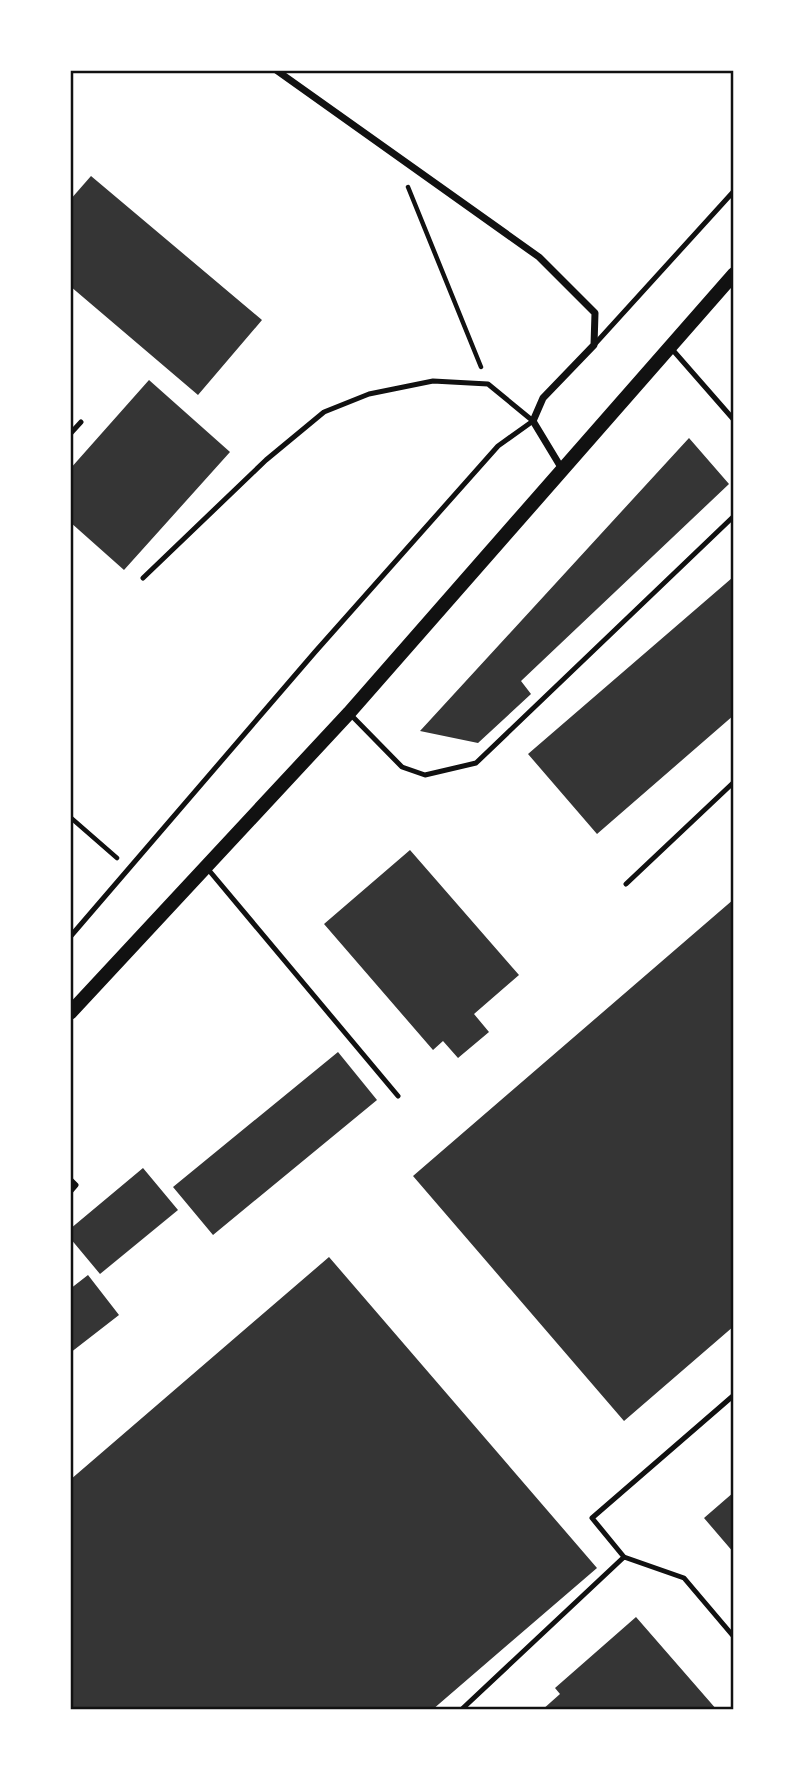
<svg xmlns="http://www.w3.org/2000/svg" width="804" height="1780" viewBox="0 0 804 1780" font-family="Lato,sans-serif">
  <rect width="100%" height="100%" fill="#fff"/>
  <path fill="#353535" d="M 91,176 L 262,320 L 198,395 L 70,286 L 70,200 Z
    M 149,380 L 230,452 L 124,570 L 70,522 L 70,469 Z
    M 689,438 L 729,484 L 521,681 L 531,694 L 478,743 L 420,731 Z
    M 732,578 L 734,715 L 597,834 L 528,754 Z
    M 410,850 L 519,975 L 474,1014 L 489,1032 L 458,1058 L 443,1041 L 433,1050 L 324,924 Z
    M 734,899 L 734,1326 L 624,1421 L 413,1176 Z
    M 338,1052 L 377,1100 L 213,1235 L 173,1187 Z
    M 143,1168 L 178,1210 L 100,1274 L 70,1238 L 70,1229 Z
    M 329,1257 L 597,1568 L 432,1710 L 70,1710 L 70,1480 Z
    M 88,1275 L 119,1315 L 70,1353 L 70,1289 Z
    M 734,1492 L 734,1553 L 704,1518 Z
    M 636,1617 L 717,1710 L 542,1710 L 560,1694 L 555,1688 Z"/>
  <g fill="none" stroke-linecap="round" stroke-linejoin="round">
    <path stroke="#111" stroke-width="4.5" d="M 408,187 L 481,367
      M 70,817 L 117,858"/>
    <path stroke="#111" stroke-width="5" d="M 594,345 L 734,191
      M 671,348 L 734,420
      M 70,434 L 81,422
      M 350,714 L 402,767 L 425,775 L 476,763 L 734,516
      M 207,868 L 398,1096
      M 626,884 L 734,782
      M 70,937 L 315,652 L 498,446 L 533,421 L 488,384 L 433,381 L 369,394 L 324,412 L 266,460 L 143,578
      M 70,1179 L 76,1185 L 70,1192
      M 734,1395 L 592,1518 L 624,1557 L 684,1578 L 734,1637
      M 461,1710 L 624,1557"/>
    <path stroke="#111" stroke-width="7" d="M 276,70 L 539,257 L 595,313 L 594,345 L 543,398 L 533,421 L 562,469"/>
    <path stroke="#111" stroke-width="14" d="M 70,1013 L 349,713 L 734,274"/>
  </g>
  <rect width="804" height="1780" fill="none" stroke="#ffffff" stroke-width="144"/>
  <rect x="72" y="72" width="660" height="1636" fill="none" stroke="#111" stroke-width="2.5"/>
</svg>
